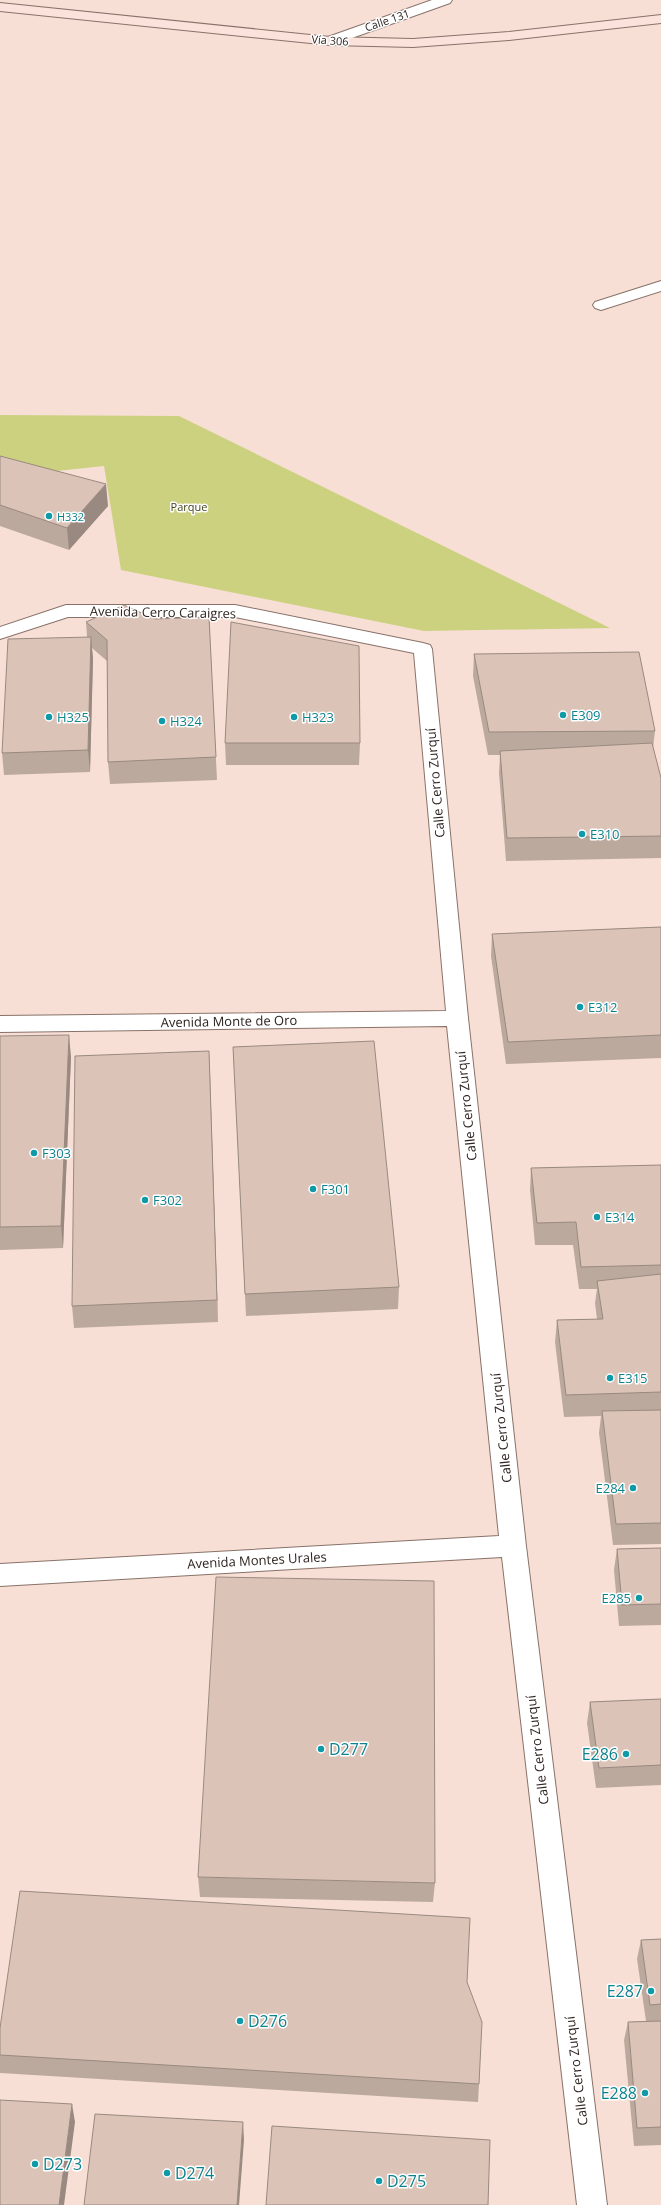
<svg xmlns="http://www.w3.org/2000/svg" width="661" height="2205" viewBox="0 0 661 2205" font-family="'Open Sans',sans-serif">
  <rect width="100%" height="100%" fill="#f8dfd5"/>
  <path fill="#ccd180" d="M 0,415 L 179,416 L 610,628 L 424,631 L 121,570 L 104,466 L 0,477 Z"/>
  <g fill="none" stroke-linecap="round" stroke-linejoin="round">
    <g stroke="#887269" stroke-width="2">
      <path id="street" d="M 432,0 L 452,0 L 450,3 L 335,44 L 330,45 L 323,41 L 325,38 Z
        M 661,281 L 661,291 L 601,310 L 595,308 L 593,305 L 595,302 Z
        M 66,605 L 235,605 L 423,643 L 430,645 L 432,649 L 468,1018 L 526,1546 L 607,2205 L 577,2205 L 502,1557 L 0,1586 L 0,1564 L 499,1536 L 447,1026 L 0,1032 L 0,1016 L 446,1011 L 414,653 L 235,617 L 68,617 L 0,639 L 0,627 Z"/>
    </g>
    <g stroke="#887269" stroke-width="2">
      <path id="secondary" d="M 0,3 L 330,37 L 413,39 L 509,32 L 661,15 L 661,23 L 509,40 L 413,47 L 330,45 L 0,11 Z"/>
    </g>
    <use href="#street" fill="#fff" fill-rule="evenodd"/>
    <use href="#secondary" fill="#fbe2db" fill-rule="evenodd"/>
  </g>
  <path fill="#bca99d" d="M 0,456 L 108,506 L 69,550 L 0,526 Z
    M 209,617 L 217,780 L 110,784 L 108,762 L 107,661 L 92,648 L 93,659 L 90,772 L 4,775 L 2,753 L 87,637 L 86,622 L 155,619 Z
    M 474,654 L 655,731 L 653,748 L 661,778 L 661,858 L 506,861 L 499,773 L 500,755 L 488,755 L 473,676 Z
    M 225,743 L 360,743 L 359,765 L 226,765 Z
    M 661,927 L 661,1058 L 506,1064 L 491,956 L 492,934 Z
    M 0,1036 L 71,1057 L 63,1248 L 0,1250 Z
    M 233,1047 L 399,1287 L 398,1309 L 246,1316 Z
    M 209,1051 L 218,1322 L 74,1328 L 72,1306 Z
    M 661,1165 L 661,1544 L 613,1545 L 599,1433 L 601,1416 L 564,1417 L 555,1342 L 557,1320 L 597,1319 L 595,1303 L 597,1289 L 579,1289 L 573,1245 L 535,1245 L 530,1190 L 531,1168 Z
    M 661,1548 L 661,1625 L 619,1626 L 614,1570 L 617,1549 Z
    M 661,1699 L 661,1785 L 596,1788 L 587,1723 L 590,1702 Z
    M 198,1877 L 435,1883 L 433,1902 L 200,1897 Z
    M 661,1939 L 661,2145 L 634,2146 L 624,2040 L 628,2022 L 646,2021 L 637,1959 L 641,1940 Z
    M 467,1982 L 479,2084 L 478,2102 L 0,2073 L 0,2028 Z"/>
  <path fill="#998980" d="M 106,484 L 108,506 L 69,550 L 67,528 Z
    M 91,637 L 93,659 L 90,772 L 88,750 Z
    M 69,1035 L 71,1057 L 63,1248 L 61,1226 Z
    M 209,1051 L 210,1073 L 218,1322 L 217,1300 Z
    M 72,2104 L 75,2122 L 64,2205 L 59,2205 Z
    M 243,2122 L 244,2140 L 239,2205 L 237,2205 Z"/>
  <path fill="#dbc4b7" stroke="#998980" d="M 0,456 L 106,484 L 67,528 L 0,505 Z
    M 124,605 L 155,619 L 209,617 L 216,757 L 108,762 L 107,640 L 86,622 Z
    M 231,622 L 359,646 L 360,743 L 225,743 Z
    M 91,637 L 88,750 L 2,753 L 8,639 Z
    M 639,652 L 655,731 L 489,732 L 474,654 Z
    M 652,743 L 661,778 L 661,836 L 507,838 L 500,751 Z
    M 661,927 L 661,1035 L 508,1042 L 492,934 Z
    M 69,1035 L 61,1226 L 0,1227 L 0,1036 Z
    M 374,1041 L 399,1287 L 245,1294 L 233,1047 Z
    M 209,1051 L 217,1300 L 72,1306 L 75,1056 Z
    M 661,1165 L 661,1265 L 581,1267 L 576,1222 L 537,1223 L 531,1168 Z
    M 661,1274 L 661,1392 L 566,1395 L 557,1320 L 603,1319 L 597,1281 Z
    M 661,1410 L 661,1523 L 616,1524 L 602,1411 Z
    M 661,1548 L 661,1604 L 622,1605 L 617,1549 Z
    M 216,1577 L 434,1581 L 435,1883 L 198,1877 Z
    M 661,1699 L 661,1765 L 599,1768 L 590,1702 Z
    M 20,1891 L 470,1918 L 467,1982 L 482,2022 L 479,2084 L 0,2055 L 0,2028 Z
    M 661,1939 L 661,2004 L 650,2005 L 641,1940 Z
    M 661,2021 L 661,2127 L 637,2128 L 628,2022 Z
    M 0,2100 L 72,2104 L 59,2205 L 0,2205 Z
    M 95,2114 L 243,2122 L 237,2205 L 84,2205 Z
    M 272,2126 L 490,2140 L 488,2205 L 266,2205 Z"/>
  <g fill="#0f9aa8" stroke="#fff" stroke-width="1.5">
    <circle cx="49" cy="516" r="4"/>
    <circle cx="563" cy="715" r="4"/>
    <circle cx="49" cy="717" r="4"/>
    <circle cx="294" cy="717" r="4"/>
    <circle cx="162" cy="721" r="4"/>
    <circle cx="582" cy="834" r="4"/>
    <circle cx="580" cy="1007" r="4"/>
    <circle cx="34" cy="1153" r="4"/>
    <circle cx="313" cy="1189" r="4"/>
    <circle cx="145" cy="1200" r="4"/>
    <circle cx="597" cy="1217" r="4"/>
    <circle cx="610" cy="1378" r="4"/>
    <circle cx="633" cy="1488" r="4"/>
    <circle cx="639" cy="1598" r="4"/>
    <circle cx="321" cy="1749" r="4"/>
    <circle cx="626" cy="1754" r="4"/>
    <circle cx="651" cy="1991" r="4"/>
    <circle cx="240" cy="2021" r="4"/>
    <circle cx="645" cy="2093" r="4"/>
    <circle cx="35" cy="2164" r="4"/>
    <circle cx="167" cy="2173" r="4"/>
    <circle cx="379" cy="2181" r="4"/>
  </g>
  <g text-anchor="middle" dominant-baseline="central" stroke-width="3" stroke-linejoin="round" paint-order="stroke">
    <g font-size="11" fill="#2e2421" stroke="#fff">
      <text transform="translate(387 20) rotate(-19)">Calle 131</text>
      <text transform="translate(330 40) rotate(4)">Vía 306</text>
    </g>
    <g font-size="11" fill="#42441b" stroke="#fff">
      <text x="189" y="506">Parque</text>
    </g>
    <g font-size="11" fill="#0d838f" stroke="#fff" text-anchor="start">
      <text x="57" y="516">H332</text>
    </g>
    <g font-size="13" fill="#2e2421" stroke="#fff">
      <text transform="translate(163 612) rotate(1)">Avenida Cerro Caraigres</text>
      <text transform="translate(435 783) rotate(-95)">Calle Cerro Zurquí</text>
      <text transform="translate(229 1021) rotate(-1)">Avenida Monte de Oro</text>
      <text transform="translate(466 1106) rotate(-96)">Calle Cerro Zurquí</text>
      <text transform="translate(501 1428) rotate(-96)">Calle Cerro Zurquí</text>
      <text transform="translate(257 1560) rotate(-3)">Avenida Montes Urales</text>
      <text transform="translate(537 1750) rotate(-97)">Calle Cerro Zurquí</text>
      <text transform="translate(576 2071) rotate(-97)">Calle Cerro Zurquí</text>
    </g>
    <g font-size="13" fill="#0d838f" stroke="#fff" text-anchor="start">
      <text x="571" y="715">E309</text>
      <text x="57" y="717">H325</text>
      <text x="302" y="717">H323</text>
      <text x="170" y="721">H324</text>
      <text x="590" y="834">E310</text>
      <text x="588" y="1007">E312</text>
      <text x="42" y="1153">F303</text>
      <text x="321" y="1189">F301</text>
      <text x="153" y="1200">F302</text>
      <text x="605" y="1217">E314</text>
      <text x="618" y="1378">E315</text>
      <text x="625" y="1488" text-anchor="end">E284</text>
      <text x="631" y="1598" text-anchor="end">E285</text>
    </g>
    <g font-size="16" fill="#0d838f" stroke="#fff" text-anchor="start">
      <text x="329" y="1749">D277</text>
      <text x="618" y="1754" text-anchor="end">E286</text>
      <text x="643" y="1991" text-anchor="end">E287</text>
      <text x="248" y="2021">D276</text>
      <text x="637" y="2093" text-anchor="end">E288</text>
      <text x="43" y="2164">D273</text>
      <text x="175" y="2173">D274</text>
      <text x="387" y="2181">D275</text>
    </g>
  </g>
</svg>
